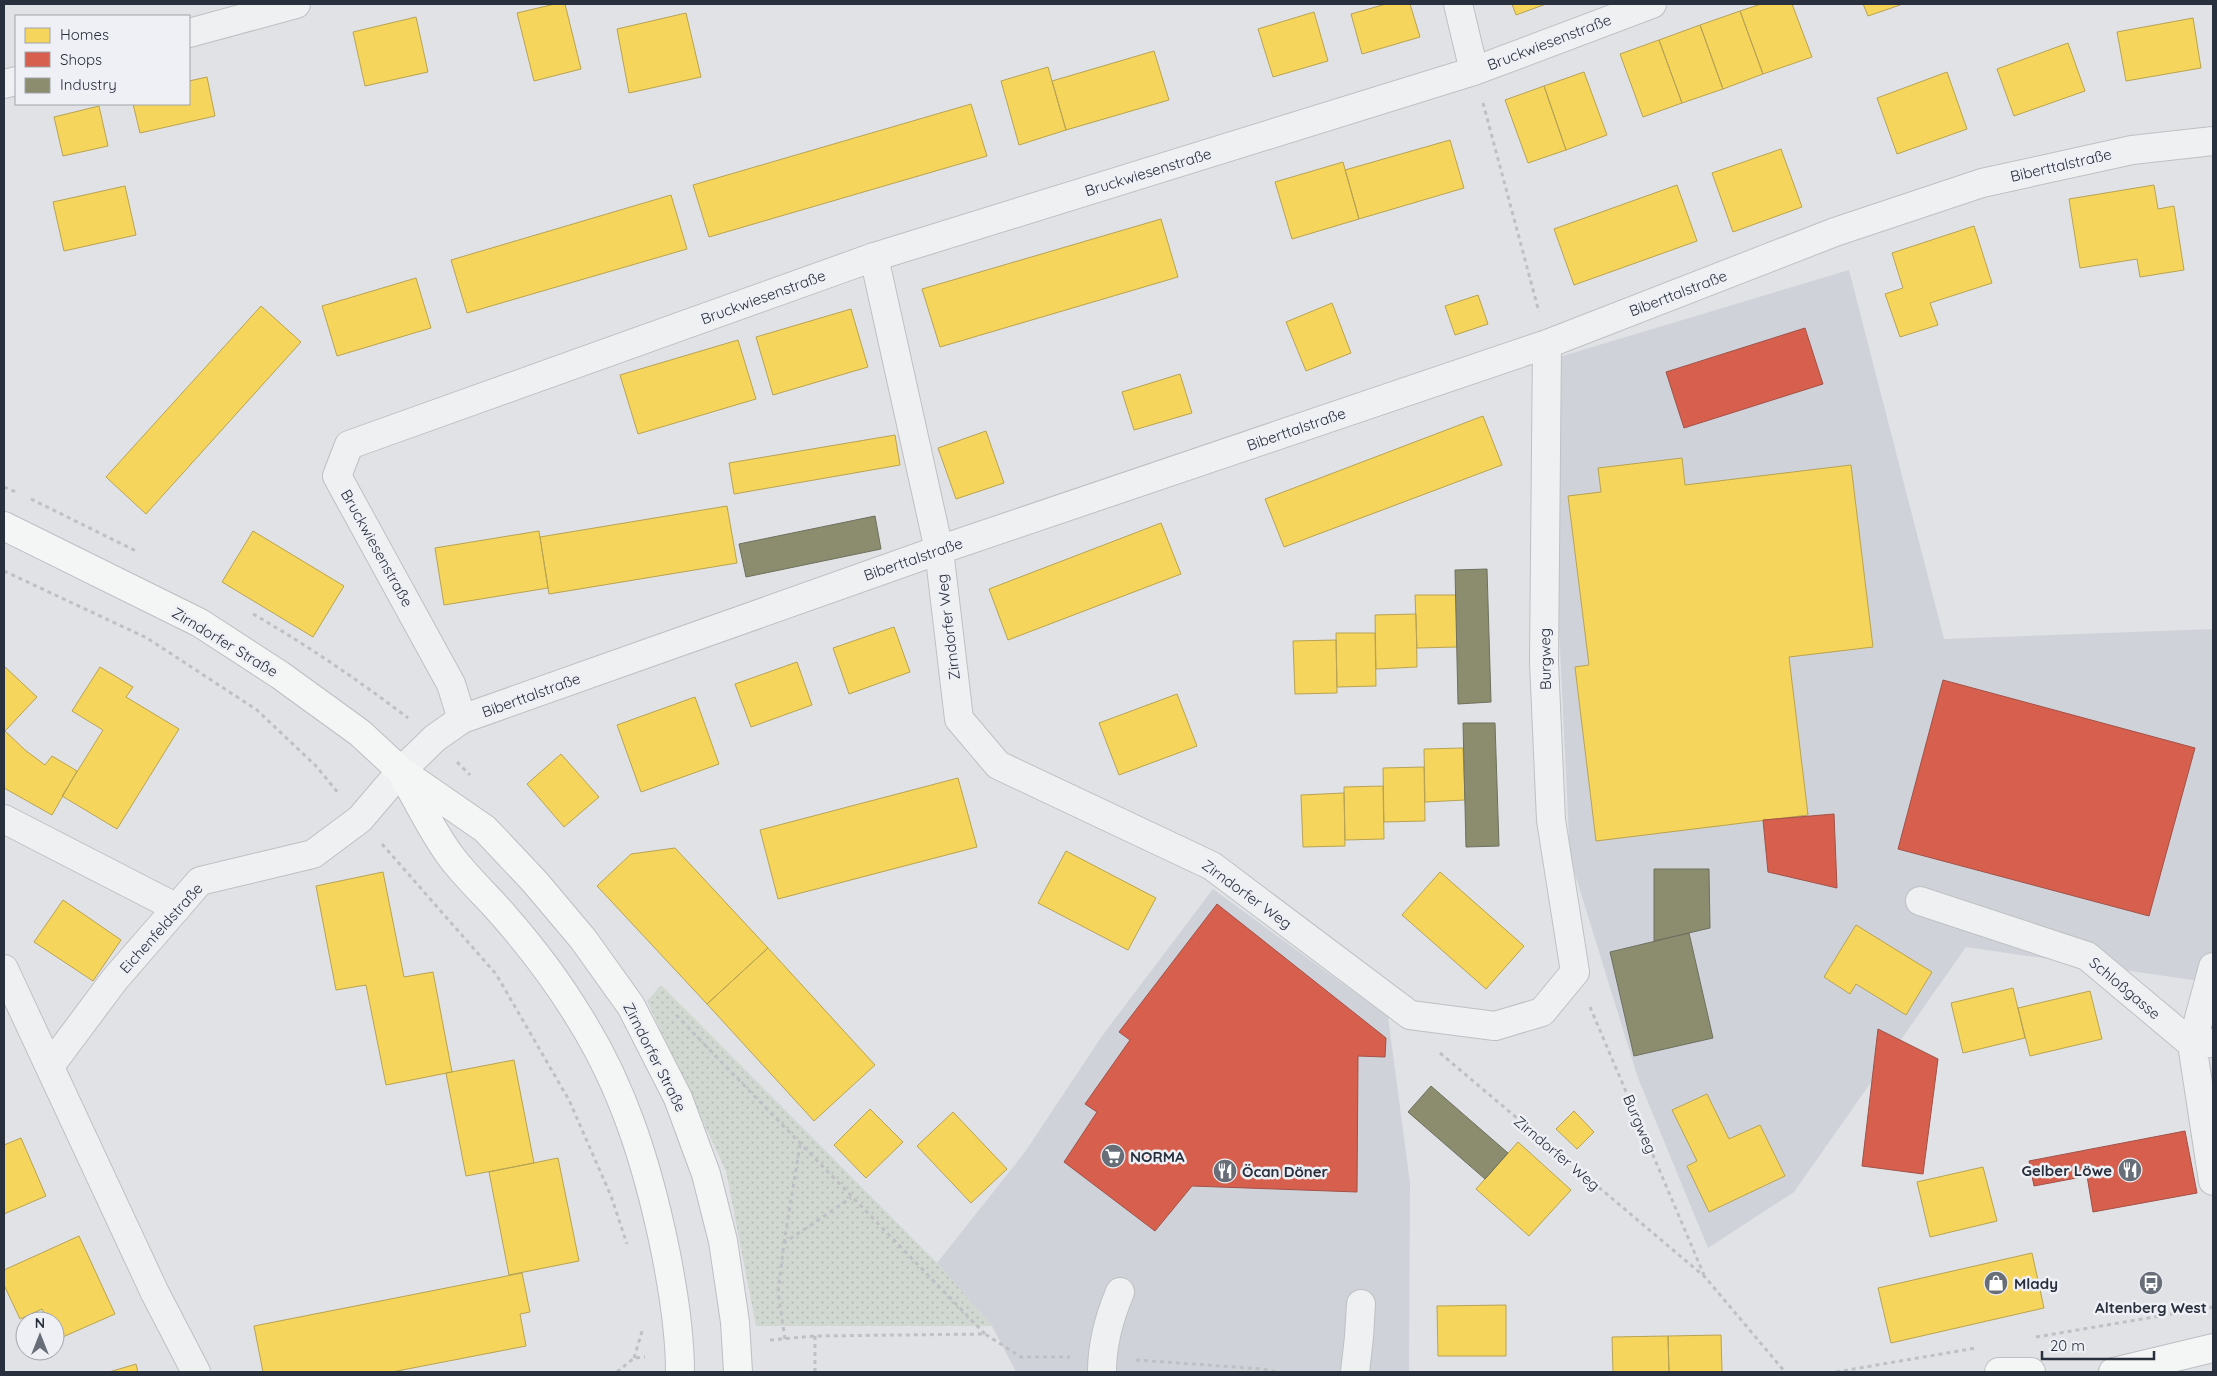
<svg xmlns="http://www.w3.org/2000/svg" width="2217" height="1376" viewBox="0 0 2217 1376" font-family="Quicksand,sans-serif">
  <defs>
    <pattern id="grass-dots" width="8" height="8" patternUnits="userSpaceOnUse" patternTransform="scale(1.25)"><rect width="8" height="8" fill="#d1d8d1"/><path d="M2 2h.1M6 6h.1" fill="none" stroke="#b3bab4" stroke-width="1.8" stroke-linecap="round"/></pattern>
  </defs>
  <rect width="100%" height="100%" fill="#e0e2e5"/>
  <path fill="#cfd2d8" d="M 1849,270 L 1944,639 L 2213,629 L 2213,983 L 1966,947 L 1794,1192 L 1708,1248 L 1638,1078 L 1570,858 L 1554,524 L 1559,357 Z
    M 1213,889 L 1388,1017 L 1410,1183 L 1409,1372 L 1016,1372 L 992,1326 L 937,1263 L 1025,1152 L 1102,1036 Z"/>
  <path fill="url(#grass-dots)" d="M 661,985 L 937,1263 L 992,1326 L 756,1326 L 726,1171 L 647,1001 Z"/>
  <path fill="#f6d55c" stroke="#b8a353" d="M 555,4 L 565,4 L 581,69 L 534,81 L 517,13 Z
    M 1386,4 L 1410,4 L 1420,37 L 1362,54 L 1351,14 Z
    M 1512,4 L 1546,4 L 1516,15 Z
    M 1761,4 L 1792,4 L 1812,57 L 1763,74 L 1740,11 Z
    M 1863,4 L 1903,4 L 1868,16 Z
    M 1740,11 L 1763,74 L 1723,89 L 1700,25 Z
    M 1314,12 L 1328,61 L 1273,77 L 1258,29 Z
    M 686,13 L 701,77 L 629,93 L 617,29 Z
    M 416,17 L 428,72 L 365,86 L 353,32 Z
    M 2193,18 L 2201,68 L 2126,81 L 2117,32 Z
    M 1700,25 L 1723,89 L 1682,103 L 1659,40 Z
    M 1659,40 L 1682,103 L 1643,117 L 1620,54 Z
    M 2068,43 L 2085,91 L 2014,116 L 1997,69 Z
    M 1154,51 L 1169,100 L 1066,130 L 1052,81 Z
    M 1048,67 L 1066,130 L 1019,145 L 1001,81 Z
    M 1584,72 L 1607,135 L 1566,150 L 1544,86 Z
    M 1947,72 L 1967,129 L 1897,154 L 1877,98 Z
    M 207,77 L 215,116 L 140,133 L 133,104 L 189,104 L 189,81 Z
    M 1544,86 L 1566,150 L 1528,163 L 1505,100 Z
    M 971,104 L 987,156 L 709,237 L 693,185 Z
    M 99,106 L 108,146 L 63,156 L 54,117 Z
    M 1450,140 L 1464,188 L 1359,219 L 1345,170 Z
    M 1781,149 L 1802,207 L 1733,232 L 1712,173 Z
    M 1343,162 L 1359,219 L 1292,239 L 1275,182 Z
    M 1677,185 L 1697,241 L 1574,285 L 1554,229 Z
    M 2154,185 L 2158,209 L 2174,206 L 2184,270 L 2140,277 L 2137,259 L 2080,268 L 2069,199 Z
    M 125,186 L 136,235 L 64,251 L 53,202 Z
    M 671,195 L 687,249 L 467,313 L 451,260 Z
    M 1161,219 L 1178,277 L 940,347 L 922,289 Z
    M 1974,226 L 1992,283 L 1930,303 L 1938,325 L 1900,337 L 1885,294 L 1903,288 L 1892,253 Z
    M 416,278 L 431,328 L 337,356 L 322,306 Z
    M 1478,295 L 1488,324 L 1455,335 L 1445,306 Z
    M 1332,303 L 1351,353 L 1306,371 L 1286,322 Z
    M 261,306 L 301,342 L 146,514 L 106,477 Z
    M 851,309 L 868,367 L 773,395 L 756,337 Z
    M 738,340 L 756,399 L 638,434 L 620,375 Z
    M 1180,374 L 1192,413 L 1134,430 L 1122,392 Z
    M 1483,416 L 1502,465 L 1284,547 L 1265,499 Z
    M 986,431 L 1004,483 L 956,499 L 938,448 Z
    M 895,435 L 900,465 L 734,494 L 729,463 Z
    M 1682,458 L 1685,485 L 1851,465 L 1873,647 L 1789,657 L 1808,815 L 1596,841 L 1575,667 L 1589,665 L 1568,496 L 1601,492 L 1598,468 Z
    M 727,506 L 737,563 L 549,594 L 540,537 Z
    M 1161,523 L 1181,574 L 1008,640 L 989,589 Z
    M 253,531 L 344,586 L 313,637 L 222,582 Z
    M 539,531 L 548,588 L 444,605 L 435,548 Z
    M 1415,595 L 1456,595 L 1457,647 L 1417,648 Z
    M 1416,614 L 1417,667 L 1376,669 L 1375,615 Z
    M 894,627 L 910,672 L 849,694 L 833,648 Z
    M 1336,633 L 1375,633 L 1376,686 L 1337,687 Z
    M 1336,640 L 1337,693 L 1295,694 L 1293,641 Z
    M 797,662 L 812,705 L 751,727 L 735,684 Z
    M 4,666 L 37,697 L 5,731 L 25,750 L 45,765 L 52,756 L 77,771 L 52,815 L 4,788 Z
    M 100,667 L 133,687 L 126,697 L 179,729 L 117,829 L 62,796 L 103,730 L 72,711 Z
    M 1177,694 L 1197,746 L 1119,775 L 1099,723 Z
    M 695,697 L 719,764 L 641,792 L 617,725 Z
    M 1463,748 L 1465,800 L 1425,802 L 1424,749 Z
    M 561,754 L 599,797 L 564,827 L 527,784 Z
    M 1424,767 L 1425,821 L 1384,822 L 1383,768 Z
    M 958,778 L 977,847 L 778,899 L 760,830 Z
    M 1383,786 L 1384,839 L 1345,840 L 1344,787 Z
    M 1344,793 L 1345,846 L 1303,847 L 1301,795 Z
    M 675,848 L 768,948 L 707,1004 L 597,886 L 631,854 Z
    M 1066,851 L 1156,898 L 1128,950 L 1038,903 Z
    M 383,872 L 404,977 L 433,972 L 452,1072 L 386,1085 L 366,985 L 336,990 L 316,886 Z
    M 1440,872 L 1524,946 L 1486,989 L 1402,915 Z
    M 63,900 L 121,940 L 93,981 L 34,942 Z
    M 1856,925 L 1932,972 L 1906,1015 L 1856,984 L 1850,994 L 1824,977 Z
    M 768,948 L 875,1065 L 814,1121 L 707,1004 Z
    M 2013,988 L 2025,1038 L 1963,1053 L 1951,1003 Z
    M 2090,991 L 2102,1039 L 2030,1056 L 2018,1008 Z
    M 514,1060 L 534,1163 L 466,1176 L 446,1073 Z
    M 1707,1094 L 1729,1139 L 1760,1125 L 1785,1176 L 1709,1212 L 1687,1166 L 1697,1161 L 1672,1110 Z
    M 870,1109 L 903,1142 L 866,1178 L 834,1145 Z
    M 1574,1111 L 1594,1132 L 1577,1149 L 1556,1129 Z
    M 953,1112 L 1007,1169 L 971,1203 L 917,1146 Z
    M 21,1138 L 46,1196 L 4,1214 L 4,1145 Z
    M 1518,1142 L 1571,1190 L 1529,1236 L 1476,1189 Z
    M 558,1158 L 579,1261 L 509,1275 L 489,1172 Z
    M 1983,1167 L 1997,1221 L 1930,1237 L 1917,1182 Z
    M 79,1236 L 115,1314 L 56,1340 L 55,1321 L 48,1321 L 42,1309 L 20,1319 L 4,1285 L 4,1270 Z
    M 2032,1253 L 2044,1308 L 1891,1343 L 1878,1288 Z
    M 522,1273 L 530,1312 L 520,1314 L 526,1346 L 392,1372 L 263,1372 L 254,1326 Z
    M 1506,1305 L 1506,1356 L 1438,1356 L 1437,1306 Z
    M 1721,1335 L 1722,1372 L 1669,1372 L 1668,1336 Z
    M 1668,1336 L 1669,1372 L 1613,1372 L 1612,1337 Z
    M 136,1364 L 138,1372 L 109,1372 Z"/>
  <path fill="#d6604d" stroke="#a25148" d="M 1805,328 L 1823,384 L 1684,428 L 1666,372 Z
    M 1943,680 L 2195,748 L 2149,916 L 1898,849 Z
    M 1834,814 L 1837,888 L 1768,872 L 1763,820 Z
    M 1217,904 L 1386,1038 L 1385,1057 L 1358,1056 L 1357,1192 L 1192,1186 L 1155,1231 L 1064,1162 L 1097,1112 L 1085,1104 L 1130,1040 L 1119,1032 Z
    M 1878,1029 L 1938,1059 L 1923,1174 L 1862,1166 Z
    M 2185,1131 L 2197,1193 L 2093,1212 L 2087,1176 L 2034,1186 L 2029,1161 Z"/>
  <path fill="#8c8c6e" stroke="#6e705f" d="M 875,516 L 881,549 L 746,577 L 739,544 Z
    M 1487,569 L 1491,702 L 1458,704 L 1455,570 Z
    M 1463,723 L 1495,723 L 1499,846 L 1466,847 Z
    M 1654,869 L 1709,869 L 1710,928 L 1654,941 Z
    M 1689,933 L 1713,1038 L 1634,1056 L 1610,952 Z
    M 1431,1086 L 1508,1153 L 1485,1179 L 1408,1112 Z"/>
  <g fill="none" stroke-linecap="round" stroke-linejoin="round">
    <g stroke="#bec0c3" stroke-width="30">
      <path id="minor" d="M 1458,4 L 1474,71
        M 189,33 L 296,4
        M 4,84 L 16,81
        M 874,257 L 939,550 L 959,719 L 998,765 L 1212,866 L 1410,1015 L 1495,1026 L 1542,1012 L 1575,972 L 1551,820 L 1544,662 L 1547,344
        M 462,719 L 451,684 L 337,476 L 349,445 L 874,257 L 1474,71 L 1652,4
        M 4,819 L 177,908
        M 1920,901 L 2087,956 L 2192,1044 L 2213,1181
        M 2213,967 L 2192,1044 L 2213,1043
        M 4,969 L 155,1293 L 196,1372
        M 50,1066 L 115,979 L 200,881 L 313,854 L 360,819 L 401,771 L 435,738 L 462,719 L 939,550 L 1547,344 L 1835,232 L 1982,183 L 2132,150 L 2213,141
        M 1102,1372 C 1102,1343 1109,1318 1120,1292
        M 1355,1372 L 1359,1337 L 1361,1304"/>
    </g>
    <g stroke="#bcbfc3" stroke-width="30">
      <path id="major" d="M 4,526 L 200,623 L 280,675 L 360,733 L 401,771 L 485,829 L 535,882 L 583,939 L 631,1006 L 678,1098 L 706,1174 L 723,1241 L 735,1322 L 738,1372
        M 404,777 C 419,803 434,835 452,858 C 468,879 488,897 505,917 C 532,948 558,982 579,1017 C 624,1088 648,1167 665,1249 C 673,1289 680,1331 680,1372
        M 1999,1372 L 2031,1372
        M 2113,1372 L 2213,1348"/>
    </g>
    <path stroke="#bfc0c5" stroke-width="3" stroke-dasharray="4 4" stroke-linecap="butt" d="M 1483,103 L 1539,312
      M 4,487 L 16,492
      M 31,499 L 138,552
      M 4,571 L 147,638 L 257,710 L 316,766 L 339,794
      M 253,614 C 307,645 358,680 408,718
      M 457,762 L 470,775
      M 382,844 L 496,974 L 569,1100 L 611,1196 L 627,1244
      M 1590,1007 L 1704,1275
      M 676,1015 L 985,1334
      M 1440,1053 L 1705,1277 L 1785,1372
      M 784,1243 L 800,1145
      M 815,1336 L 815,1372
      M 2036,1337 L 2213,1307
      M 785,1339 L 778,1292 L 784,1243 L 851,1198
      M 770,1340 L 815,1336 L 985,1334 L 1021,1357 L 1070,1357
      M 634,1358 L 643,1328
      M 1136,1360 L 1263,1369 L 1277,1372
      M 617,1372 L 634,1358 L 645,1357
      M 1836,1372 L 1976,1348"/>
    <use href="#minor" stroke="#eff0f2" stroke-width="28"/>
    <use href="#major" stroke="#f4f5f5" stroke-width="28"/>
  </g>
  <defs>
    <g id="supermarket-disc" transform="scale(1.25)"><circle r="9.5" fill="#686e78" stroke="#eef0f5"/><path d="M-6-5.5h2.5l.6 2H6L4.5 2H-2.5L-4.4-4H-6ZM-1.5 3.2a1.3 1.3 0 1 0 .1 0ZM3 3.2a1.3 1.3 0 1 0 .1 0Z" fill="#fff"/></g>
    <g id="restaurant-disc" transform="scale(1.25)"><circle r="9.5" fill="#686e78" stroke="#eef0f5"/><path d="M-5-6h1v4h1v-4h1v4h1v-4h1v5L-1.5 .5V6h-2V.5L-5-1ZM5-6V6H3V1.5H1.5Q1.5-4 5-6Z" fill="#fff"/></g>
    <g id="shop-disc" transform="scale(1.25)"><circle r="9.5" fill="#686e78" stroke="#eef0f5"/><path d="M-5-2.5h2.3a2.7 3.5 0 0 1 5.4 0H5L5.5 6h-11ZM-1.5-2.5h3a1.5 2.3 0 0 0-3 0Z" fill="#fff"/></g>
    <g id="bus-disc" transform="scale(1.25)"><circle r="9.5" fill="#686e78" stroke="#eef0f5"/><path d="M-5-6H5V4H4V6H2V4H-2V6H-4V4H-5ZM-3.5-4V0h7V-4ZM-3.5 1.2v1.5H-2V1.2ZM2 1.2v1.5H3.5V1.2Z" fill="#fff"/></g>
  </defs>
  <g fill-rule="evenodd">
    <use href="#supermarket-disc" x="1113" y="1156"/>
    <use href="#restaurant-disc" x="2130" y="1170"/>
    <use href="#restaurant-disc" x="1225" y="1171"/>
    <use href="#shop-disc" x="1996" y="1283"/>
    <use href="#bus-disc" x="2151" y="1283"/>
  </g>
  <g text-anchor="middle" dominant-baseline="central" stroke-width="5" stroke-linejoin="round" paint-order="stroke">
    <g font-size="15" fill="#282f3d" stroke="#eef0f5">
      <text transform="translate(1549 42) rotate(-21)">Bruckwiesenstraße</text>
      <text transform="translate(2061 165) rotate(-13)">Biberttalstraße</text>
      <text transform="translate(1148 172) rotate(-17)">Bruckwiesenstraße</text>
      <text transform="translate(1678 293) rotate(-21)">Biberttalstraße</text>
      <text transform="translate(763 297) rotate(-20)">Bruckwiesenstraße</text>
      <text transform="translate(1296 429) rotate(-19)">Biberttalstraße</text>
      <text transform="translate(377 548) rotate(61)">Bruckwiesenstraße</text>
      <text transform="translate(913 559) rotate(-19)">Biberttalstraße</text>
      <text transform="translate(948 627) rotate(-97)">Zirndorfer Weg</text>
      <text transform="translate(225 642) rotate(31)">Zirndorfer Straße</text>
      <text transform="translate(1545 659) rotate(-91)">Burgweg</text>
      <text transform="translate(531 695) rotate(-20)">Biberttalstraße</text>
      <text transform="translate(1247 894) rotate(36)">Zirndorfer Weg</text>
      <text transform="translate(161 928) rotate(-48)">Eichenfeldstraße</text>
      <text transform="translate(2125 988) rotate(40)">Schloßgasse</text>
      <text transform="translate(655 1057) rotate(63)">Zirndorfer Straße</text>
      <text transform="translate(1640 1124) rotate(67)">Burgweg</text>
      <text transform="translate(1557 1153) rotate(40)">Zirndorfer Weg</text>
    </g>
    <g font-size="15" font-weight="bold" fill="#282f3d" stroke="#eef0f5" text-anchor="start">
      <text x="1130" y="1156">NORMA</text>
      <text x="2112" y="1170" text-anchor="end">Gelber Löwe</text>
      <text x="1242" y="1171">Öcan Döner</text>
      <text x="2014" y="1283">Mlady</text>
      <text x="2151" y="1307" text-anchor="middle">Altenberg West</text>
    </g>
  </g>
  <rect width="2217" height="1376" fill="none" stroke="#282f3d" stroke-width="10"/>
  <rect x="15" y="15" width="175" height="90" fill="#eef0f5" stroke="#9fa3ab"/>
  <rect x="25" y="28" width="25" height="15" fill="#f6d55c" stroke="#9fa3ab"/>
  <text x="60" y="40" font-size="15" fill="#282f3d">Homes</text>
  <rect x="25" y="52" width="25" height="15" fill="#d6604d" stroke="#9fa3ab"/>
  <text x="60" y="65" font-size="15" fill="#282f3d">Shops</text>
  <rect x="25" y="78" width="25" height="15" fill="#8c8c6e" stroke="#9fa3ab"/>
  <text x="60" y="90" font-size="15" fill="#282f3d">Industry</text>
  <g transform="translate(40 1336)"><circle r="24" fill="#eef0f5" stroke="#9fa3ab"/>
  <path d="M0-4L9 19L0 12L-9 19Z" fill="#686e78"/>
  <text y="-8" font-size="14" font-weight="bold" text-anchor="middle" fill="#282f3d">N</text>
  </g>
  <path d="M2042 1351v8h112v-8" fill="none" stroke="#282f3d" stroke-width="2.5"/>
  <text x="2050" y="1351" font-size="15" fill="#282f3d" stroke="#eef0f5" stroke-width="4" paint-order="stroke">20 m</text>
</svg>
